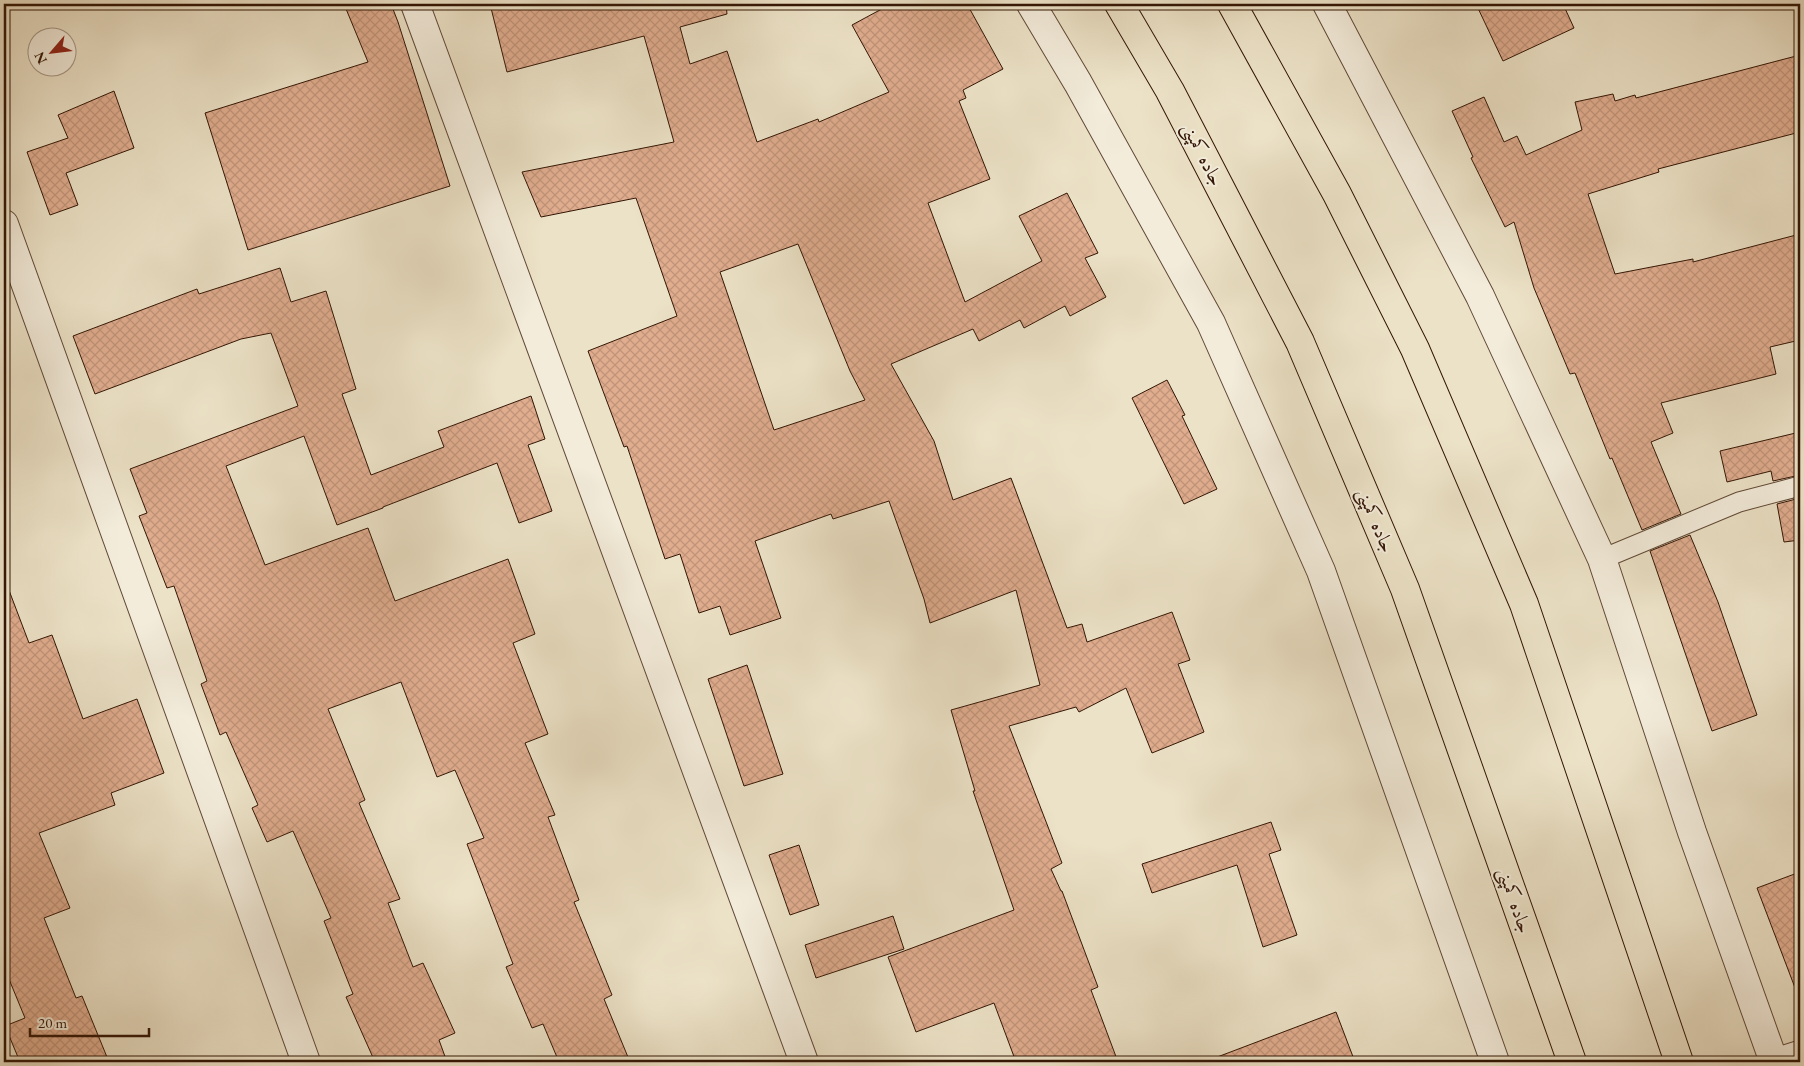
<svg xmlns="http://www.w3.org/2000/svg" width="1804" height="1066" viewBox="0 0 1804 1066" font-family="'EB Garamond',Amiri,serif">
  <defs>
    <pattern id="building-cross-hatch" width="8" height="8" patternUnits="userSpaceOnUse" patternTransform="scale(1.25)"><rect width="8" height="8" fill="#e0ad8f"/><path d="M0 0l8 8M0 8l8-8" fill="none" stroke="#c1947a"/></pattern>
  </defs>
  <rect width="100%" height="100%" fill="#ece2c7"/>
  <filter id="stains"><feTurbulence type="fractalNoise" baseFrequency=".004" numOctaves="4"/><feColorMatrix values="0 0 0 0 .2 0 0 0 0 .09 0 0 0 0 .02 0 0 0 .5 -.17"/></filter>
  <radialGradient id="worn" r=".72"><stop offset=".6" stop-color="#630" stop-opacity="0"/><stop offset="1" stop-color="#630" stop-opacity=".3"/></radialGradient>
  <path fill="url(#building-cross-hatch)" stroke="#331605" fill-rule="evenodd" d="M 344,4 L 391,4 L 398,22 L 450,186 L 248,250 L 205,113 L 368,62 Z
    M 490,4 L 726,4 L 727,14 L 680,27 L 690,64 L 727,51 L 757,142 L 818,119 L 819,122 L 889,92 L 852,25 L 891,4 L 967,4 L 1003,69 L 963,90 L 966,98 L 959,101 L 990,179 L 928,203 L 965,302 L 1042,261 L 1019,216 L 1067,193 L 1098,253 L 1085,258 L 1106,297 L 1070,316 L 1065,306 L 1024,328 L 1020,320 L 979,341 L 973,329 L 891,364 L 934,441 L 953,500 L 1011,478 L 1067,628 L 1082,624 L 1087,642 L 1172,612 L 1190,660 L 1178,664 L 1204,732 L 1152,753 L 1126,688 L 1079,712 L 1076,707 L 1009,726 L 1062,863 L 1051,869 L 1061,891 L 1062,891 L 1098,987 L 1091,990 L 1118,1062 L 1016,1062 L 994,1003 L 916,1032 L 888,957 L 1014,910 L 973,791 L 975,791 L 951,710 L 1040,685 L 1016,590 L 930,623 L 924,599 L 889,501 L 833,519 L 831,514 L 755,541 L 781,618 L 730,635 L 720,606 L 699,613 L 680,554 L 665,559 L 627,446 L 624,447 L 588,351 L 677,316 L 636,198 L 541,217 L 522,172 L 674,142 L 644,36 L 507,72 ZM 798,244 L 850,371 L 865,400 L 774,430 L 720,272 Z
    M 1476,4 L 1563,4 L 1574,28 L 1503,61 Z
    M 1800,55 L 1800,132 L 1658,169 L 1659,172 L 1588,194 L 1615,274 L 1693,259 L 1693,262 L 1800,234 L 1800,340 L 1770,347 L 1776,374 L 1661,403 L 1673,433 L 1651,442 L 1681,514 L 1642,530 L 1612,458 L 1610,459 L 1575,373 L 1570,374 L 1534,288 L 1514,222 L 1505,227 L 1471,158 L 1473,157 L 1452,111 L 1484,97 L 1504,142 L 1517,136 L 1526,155 L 1582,130 L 1575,102 L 1613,94 L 1615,101 L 1635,95 L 1636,98 Z
    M 114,91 L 134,148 L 66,173 L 78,205 L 50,215 L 27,152 L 68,138 L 58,115 Z
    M 280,268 L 291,302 L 326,291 L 356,389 L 342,394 L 371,475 L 444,447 L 438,431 L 531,396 L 545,439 L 528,445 L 552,511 L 519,523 L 497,463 L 383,507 L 383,508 L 337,525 L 304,436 L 226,466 L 265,565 L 368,528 L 395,601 L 508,559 L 535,634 L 513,643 L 548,734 L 525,743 L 555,815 L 548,817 L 579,900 L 574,902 L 612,995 L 604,999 L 630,1062 L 559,1062 L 543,1024 L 532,1028 L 506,967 L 513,964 L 467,844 L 484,838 L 455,770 L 437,777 L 401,682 L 328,709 L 365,800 L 359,803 L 400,899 L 388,903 L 413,967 L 423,963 L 455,1033 L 439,1040 L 447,1062 L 375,1062 L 346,997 L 353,994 L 324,921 L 331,918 L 293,831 L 267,842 L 252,808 L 258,805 L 226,732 L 220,735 L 201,684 L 207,681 L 174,586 L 167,588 L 139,516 L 147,513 L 130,469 L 298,406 L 271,333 L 241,339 L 95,394 L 73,336 L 197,289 L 199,294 Z
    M 1167,380 L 1185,415 L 1182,416 L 1217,489 L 1184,504 L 1132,398 Z
    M 1800,432 L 1800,475 L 1773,481 L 1771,471 L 1727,482 L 1720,451 Z
    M 1800,498 L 1800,540 L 1784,542 L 1777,504 Z
    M 1690,535 L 1718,602 L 1757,715 L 1712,731 L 1650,551 Z
    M 4,585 L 7,585 L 29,643 L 52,635 L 83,719 L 137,699 L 164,773 L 111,793 L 115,805 L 39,833 L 70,908 L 44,918 L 76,998 L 82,996 L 109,1062 L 20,1062 L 5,1026 L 25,1018 L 4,967 Z
    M 747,665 L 783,774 L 744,786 L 708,679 Z
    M 1271,822 L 1281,850 L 1269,854 L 1297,935 L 1263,947 L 1237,865 L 1152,893 L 1142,864 Z
    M 799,845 L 819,905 L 790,915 L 769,855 Z
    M 1800,872 L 1800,993 L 1797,993 L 1757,888 Z
    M 893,916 L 904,949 L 816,978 L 805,945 Z
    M 1336,1012 L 1355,1062 L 1212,1062 L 1212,1059 Z"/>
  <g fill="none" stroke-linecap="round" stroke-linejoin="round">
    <g stroke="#614936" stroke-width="21">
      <path id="service" d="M 1602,559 L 1739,502 L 1800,486
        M 1772,1059 L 1800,1050"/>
    </g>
    <g stroke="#614936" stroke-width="30">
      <path id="minor" d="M 415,4 L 804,1062
        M 4,224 L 306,1062"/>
    </g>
    <g stroke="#614936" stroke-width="30">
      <path id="tertiary" d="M 1031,4 L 1078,83 L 1211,323 L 1321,571 L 1495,1062
        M 1327,4 L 1480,296 L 1602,559 L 1692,832 L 1774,1062"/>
    </g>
    <g stroke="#331605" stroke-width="30">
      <path id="trunk" d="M 1119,4 L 1170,91 L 1300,342 L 1405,589 L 1572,1062
        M 1232,4 L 1337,194 L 1415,349 L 1524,604 L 1679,1062"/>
    </g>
    <use href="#service" stroke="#f3ecdb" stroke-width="19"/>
    <use href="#minor" stroke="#f3ecdb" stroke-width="28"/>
    <use href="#tertiary" stroke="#f3ecdb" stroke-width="28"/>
    <use href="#trunk" stroke="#ece2c7" stroke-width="28"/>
  </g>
  <g text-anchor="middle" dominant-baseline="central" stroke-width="4" stroke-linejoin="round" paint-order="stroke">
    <g font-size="19" fill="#331605" stroke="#f3ecdb">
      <text transform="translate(1203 154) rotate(63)">جاده کمپنی</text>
      <text transform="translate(1376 520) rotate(67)">جاده کمپنی</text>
      <text transform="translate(1515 900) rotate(71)">جاده کمپنی</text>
    </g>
  </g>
  <rect width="1804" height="1066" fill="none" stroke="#ece2c7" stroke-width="20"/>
  <rect x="5" y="5" width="1794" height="1056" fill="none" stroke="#331605" stroke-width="2.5"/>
  <rect x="10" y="10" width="1784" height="1046" fill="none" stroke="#331605"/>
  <g transform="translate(52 52) rotate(242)"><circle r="24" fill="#f3ecdb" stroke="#a69685"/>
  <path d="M0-4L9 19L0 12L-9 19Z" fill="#8f2418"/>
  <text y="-8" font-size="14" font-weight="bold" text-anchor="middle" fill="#331605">N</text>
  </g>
  <path d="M30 1028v8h119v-8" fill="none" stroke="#331605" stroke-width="2.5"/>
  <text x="38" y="1028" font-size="15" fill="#331605" stroke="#f3ecdb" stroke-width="4" paint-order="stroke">20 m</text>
  <rect width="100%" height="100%" filter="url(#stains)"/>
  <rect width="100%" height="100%" fill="url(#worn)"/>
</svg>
